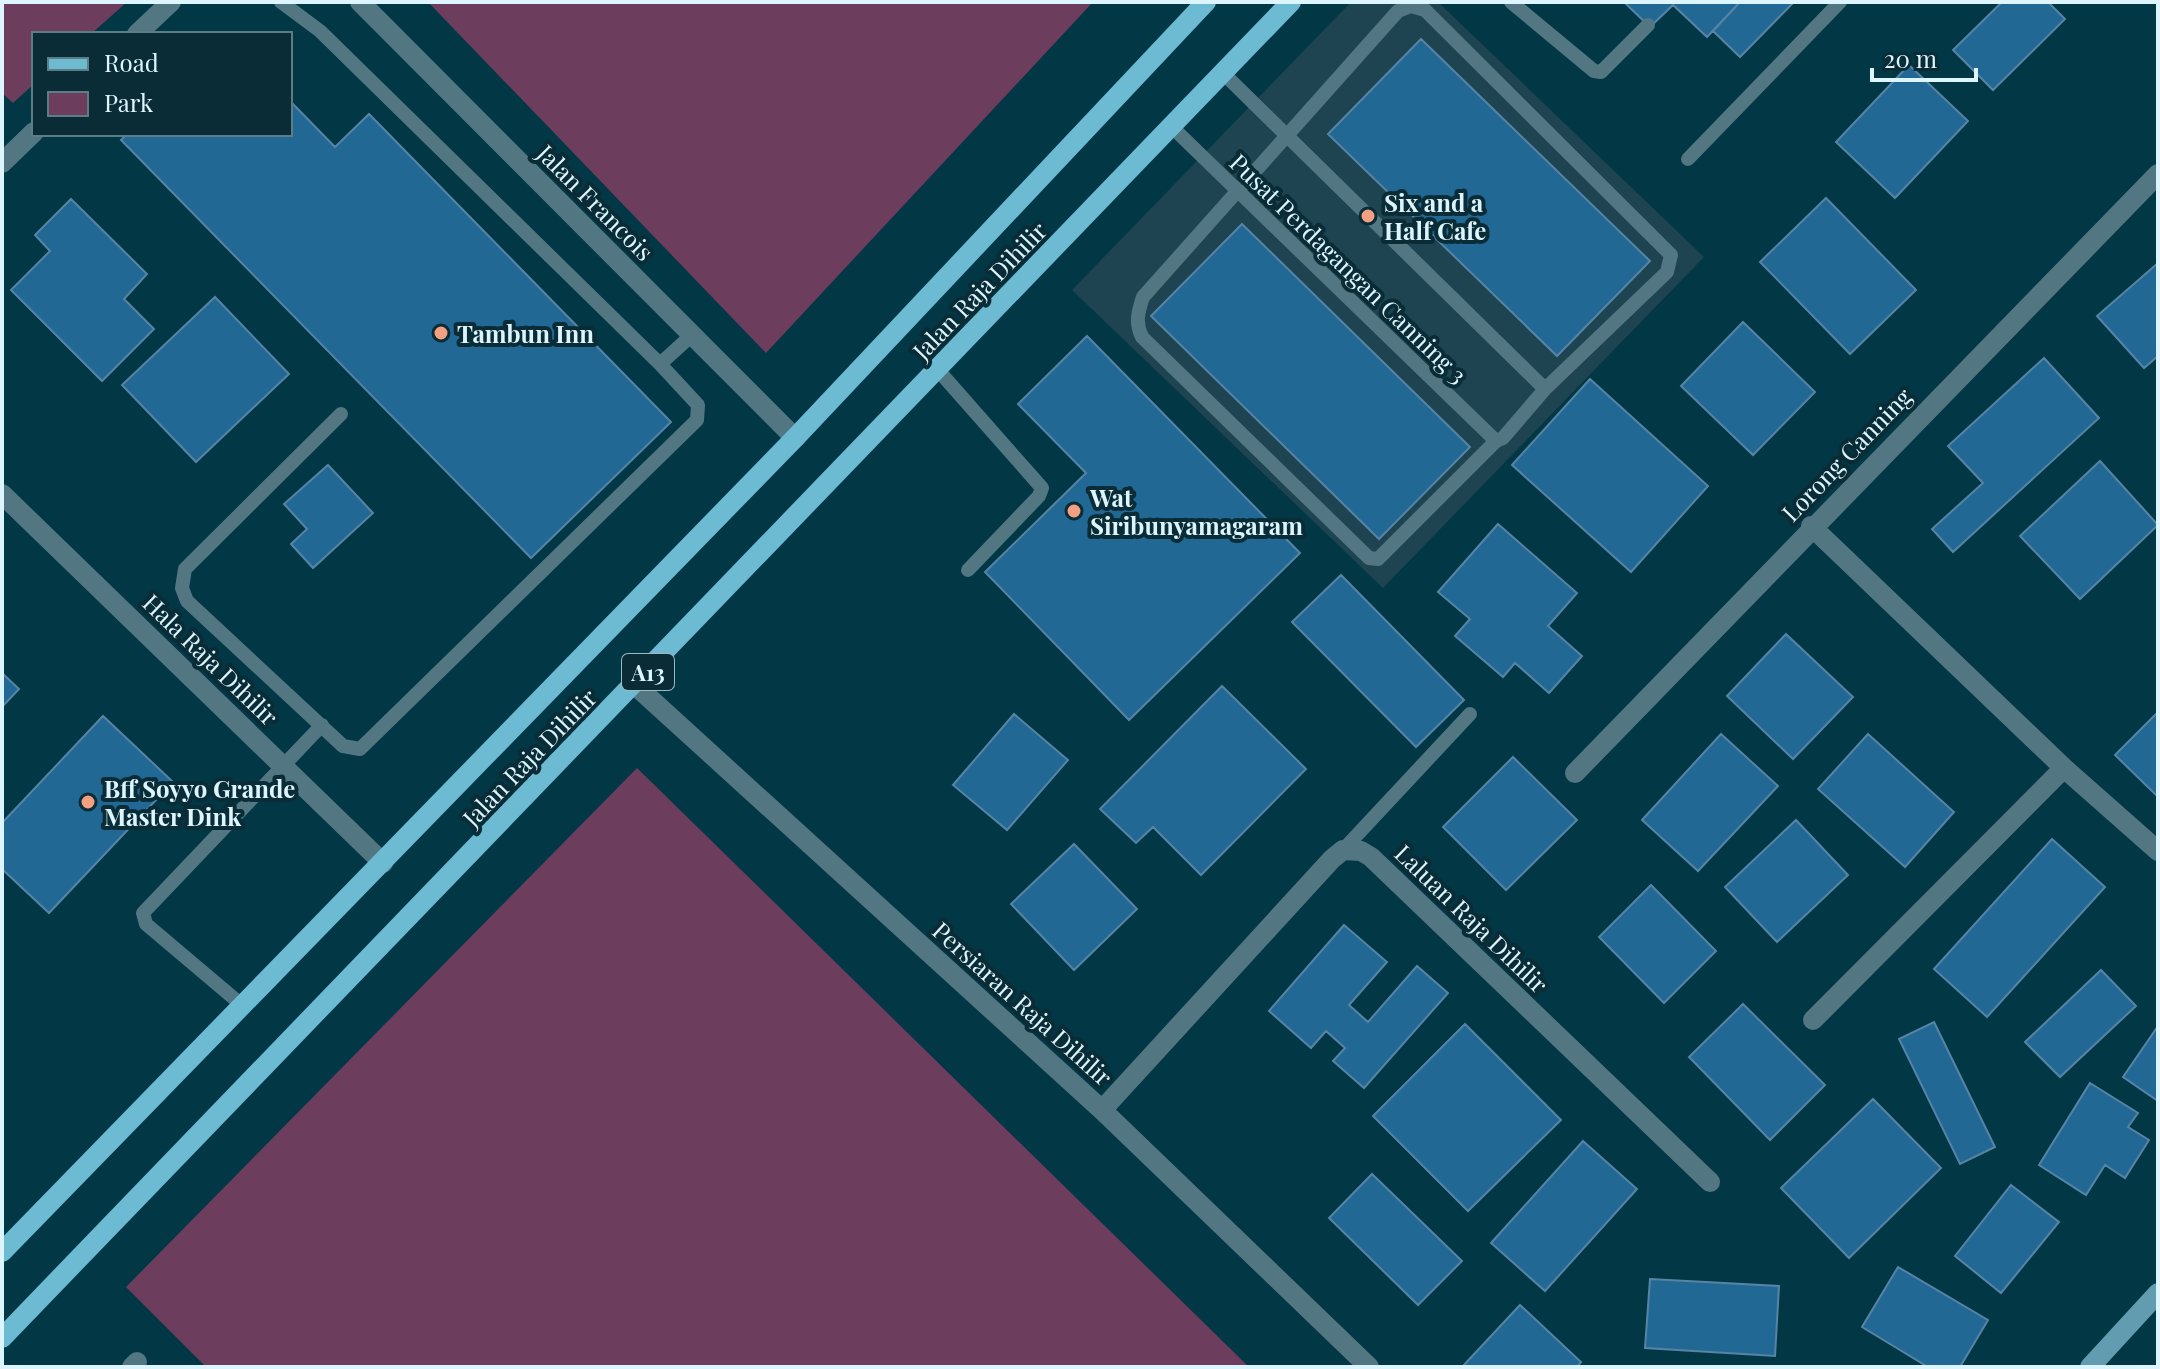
<svg xmlns="http://www.w3.org/2000/svg" width="2160" height="1369" viewBox="0 0 2160 1369" font-family="'Playfair Display',serif">
  <rect width="100%" height="100%" fill="#023745"/>
  <path fill="#1d4450" d="M 1351,2 L 1438,2 L 1704,257 L 1383,588 L 1072,290 Z"/>
  <path fill="#6c3d5c" d="M 2,2 L 127,2 L 91,34 L 34,34 L 34,84 L 13,103 L 2,93 Z
    M 428,2 L 1093,2 L 766,353 Z
    M 637,768 L 1249,1367 L 206,1367 L 126,1287 Z"/>
  <path fill="#226895" stroke="#5784a5" stroke-width="2" d="M 1624,2 L 1740,2 L 1707,37 L 1673,5 L 1650,27 Z
    M 1740,2 L 1794,2 L 1740,57 L 1713,31 Z
    M 2002,2 L 2048,2 L 2065,19 L 1993,90 L 1953,50 Z
    M 1421,39 L 1650,261 L 1557,356 L 1328,134 Z
    M 1909,65 L 1968,121 L 1895,198 L 1836,142 Z
    M 290,101 L 335,147 L 369,114 L 671,422 L 531,558 L 121,140 L 127,134 L 290,134 Z
    M 1826,198 L 1916,290 L 1850,354 L 1760,262 Z
    M 71,199 L 147,274 L 124,299 L 154,329 L 102,381 L 11,290 L 50,251 L 35,235 Z
    M 1242,224 L 1470,447 L 1379,539 L 1151,316 Z
    M 2158,263 L 2158,356 L 2144,368 L 2097,316 Z
    M 215,297 L 289,374 L 196,462 L 122,385 Z
    M 1743,322 L 1815,392 L 1753,455 L 1681,386 Z
    M 1087,336 L 1300,553 L 1129,720 L 985,572 L 1086,473 L 1018,404 Z
    M 2044,358 L 2099,418 L 1953,552 L 1932,529 L 1983,483 L 1948,446 Z
    M 1590,379 L 1708,486 L 1631,572 L 1512,465 Z
    M 2100,461 L 2158,525 L 2080,599 L 2020,536 Z
    M 328,465 L 373,513 L 313,568 L 291,544 L 307,529 L 284,504 Z
    M 1498,524 L 1577,593 L 1548,626 L 1582,656 L 1549,693 L 1515,663 L 1503,677 L 1455,636 L 1470,619 L 1438,592 Z
    M 1341,575 L 1464,700 L 1416,747 L 1292,622 Z
    M 1786,634 L 1853,697 L 1793,759 L 1727,696 Z
    M 2,673 L 19,689 L 2,707 Z
    M 1222,686 L 1306,769 L 1201,875 L 1153,827 L 1136,843 L 1100,809 Z
    M 2158,712 L 2158,797 L 2115,755 Z
    M 1014,714 L 1068,760 L 1007,830 L 953,785 Z
    M 103,716 L 173,782 L 49,913 L 2,869 L 2,823 Z
    M 1721,734 L 1778,786 L 1698,871 L 1642,820 Z
    M 1868,734 L 1954,812 L 1905,867 L 1818,789 Z
    M 1513,757 L 1577,820 L 1506,890 L 1443,827 Z
    M 1796,820 L 1848,875 L 1777,942 L 1725,887 Z
    M 2052,839 L 2105,887 L 1987,1017 L 1934,969 Z
    M 1074,844 L 1137,909 L 1074,970 L 1011,904 Z
    M 1651,885 L 1716,951 L 1664,1003 L 1599,937 Z
    M 1344,925 L 1387,962 L 1349,1005 L 1368,1022 L 1417,966 L 1448,993 L 1364,1088 L 1333,1061 L 1345,1048 L 1326,1031 L 1311,1048 L 1269,1011 Z
    M 2101,970 L 2136,1006 L 2060,1077 L 2025,1042 Z
    M 1743,1004 L 1825,1085 L 1770,1140 L 1689,1057 Z
    M 1934,1022 L 1995,1147 L 1960,1164 L 1899,1039 Z
    M 1465,1024 L 1561,1120 L 1468,1211 L 1373,1116 Z
    M 2158,1026 L 2158,1101 L 2123,1077 Z
    M 2090,1083 L 2138,1113 L 2128,1127 L 2149,1140 L 2125,1178 L 2105,1165 L 2086,1195 L 2039,1165 Z
    M 1873,1099 L 1941,1168 L 1849,1258 L 1781,1188 Z
    M 1583,1141 L 1637,1189 L 1545,1291 L 1491,1243 Z
    M 1372,1174 L 1462,1261 L 1418,1305 L 1329,1218 Z
    M 2011,1185 L 2059,1222 L 2001,1293 L 1955,1256 Z
    M 1898,1267 L 1988,1320 L 1960,1367 L 1928,1367 L 1862,1327 Z
    M 1650,1279 L 1779,1286 L 1775,1356 L 1645,1348 Z
    M 1520,1305 L 1581,1362 L 1577,1367 L 1462,1367 Z"/>
  <g fill="none" stroke-linecap="round" stroke-linejoin="round">
    <path stroke="#527682" stroke-width="14" d="M 281,2 L 320,31 L 660,364
      M 1511,2 L 1594,71 L 1601,72 L 1648,25
      M 1411,6 L 1425,10 L 1671,255 L 1667,272 L 1545,389 L 1503,438 L 1496,441 L 1378,559 L 1369,558 L 1142,337 C 1135,323 1138,312 1143,297 L 1398,11 Z
      M 1223,73 L 1545,389
      M 1172,127 L 1496,441
      M 1688,159 L 1840,2
      M 938,370 L 1042,488 L 1039,496 L 968,570
      M 341,414 L 185,569 L 182,588 L 187,601 L 343,746 L 360,749 L 697,420 L 698,405 L 660,364 L 692,335
      M 1343,850 L 1470,714
      M 243,1006 L 146,924 L 143,913 L 322,725"/>
    <path stroke="#527682" stroke-width="20" d="M 360,2 L 795,438
      M 137,34 L 171,2
      M 2,163 L 34,132
      M 2,494 L 383,863
      M 1811,526 L 2064,768 L 2158,851
      M 635,685 L 1102,1110 L 1369,1367
      M 1575,773 L 2158,174
      M 1813,1020 L 2064,768
      M 1102,1110 L 1332,859 L 1343,850 L 1361,851 L 1371,857 L 1710,1182
      M 132,1367 L 137,1362"/>
    <path stroke="#629cb0" stroke-width="20" d="M 2090,1367 L 2158,1293"/>
    <path stroke="#6dbad3" stroke-width="20" d="M 2,1252 L 795,438 L 1206,2
      M 2,1338 L 1291,2"/>
  </g>
  <g fill="#f2a081" stroke="#0a2c36" stroke-width="3">
    <circle cx="1368" cy="216" r="8"/>
    <circle cx="441" cy="333" r="8"/>
    <circle cx="1074" cy="511" r="8"/>
    <circle cx="88" cy="802" r="8"/>
  </g>
  <g text-anchor="middle" dominant-baseline="central" stroke-width="8" stroke-linejoin="round" paint-order="stroke">
    <rect fill="#0a2c36" stroke="#9eb9c2" stroke-width="2" x="622" y="654" width="52" height="36" rx="6"/>
    <g font-size="22" font-weight="bold" fill="#ddf5fe">
      <text x="648" y="672">A13</text>
    </g>
    <g font-size="24" fill="#ddf5fe" stroke="#0a2c36">
      <text transform="translate(596 202) rotate(45)">Jalan Francois</text>
      <text transform="translate(1349 268) rotate(44)">Pusat Perdagangan Canning 3</text>
      <text transform="translate(979 290) rotate(-46)">Jalan Raja Dihilir</text>
      <text transform="translate(1846 454) rotate(-46)">Lorong Canning</text>
      <text transform="translate(211 659) rotate(44)">Hala Raja Dihilir</text>
      <text transform="translate(529 757) rotate(-46)">Jalan Raja Dihilir</text>
      <text transform="translate(1472 918) rotate(44)">Laluan Raja Dihilir</text>
      <text transform="translate(1023 1003) rotate(42)">Persiaran Raja Dihilir</text>
    </g>
    <g font-size="24" font-weight="bold" fill="#ddf5fe" stroke="#0a2c36" text-anchor="start">
      <text x="1384" y="202">Six and a<tspan x="1384" dy="28">Half Cafe</tspan></text>
      <text x="457" y="333">Tambun Inn</text>
      <text x="1090" y="497">Wat<tspan x="1090" dy="28">Siribunyamagaram</tspan></text>
      <text x="104" y="788">Bff Soyyo Grande<tspan x="104" dy="28">Master Dink</tspan></text>
    </g>
  </g>
  <rect width="2160" height="1369" fill="none" stroke="#ddf5fe" stroke-width="8"/>
  <rect x="32" y="32" width="260" height="104" fill="#0a2c36" stroke="#5e7c86" stroke-width="2"/>
  <rect x="48" y="58" width="40" height="12" fill="#6dbad3" stroke="#5e7c86" stroke-width="2"/>
  <text x="104" y="72" font-size="24" fill="#ddf5fe">Road</text>
  <rect x="48" y="92" width="40" height="24" fill="#6c3d5c" stroke="#5e7c86" stroke-width="2"/>
  <text x="104" y="112" font-size="24" fill="#ddf5fe">Park</text>
  <path d="M1872 68v12h104v-12" fill="none" stroke="#ddf5fe" stroke-width="4"/>
  <text x="1884" y="68" font-size="24" fill="#ddf5fe" stroke="#0a2c36" stroke-width="6" paint-order="stroke">20 m</text>
</svg>
